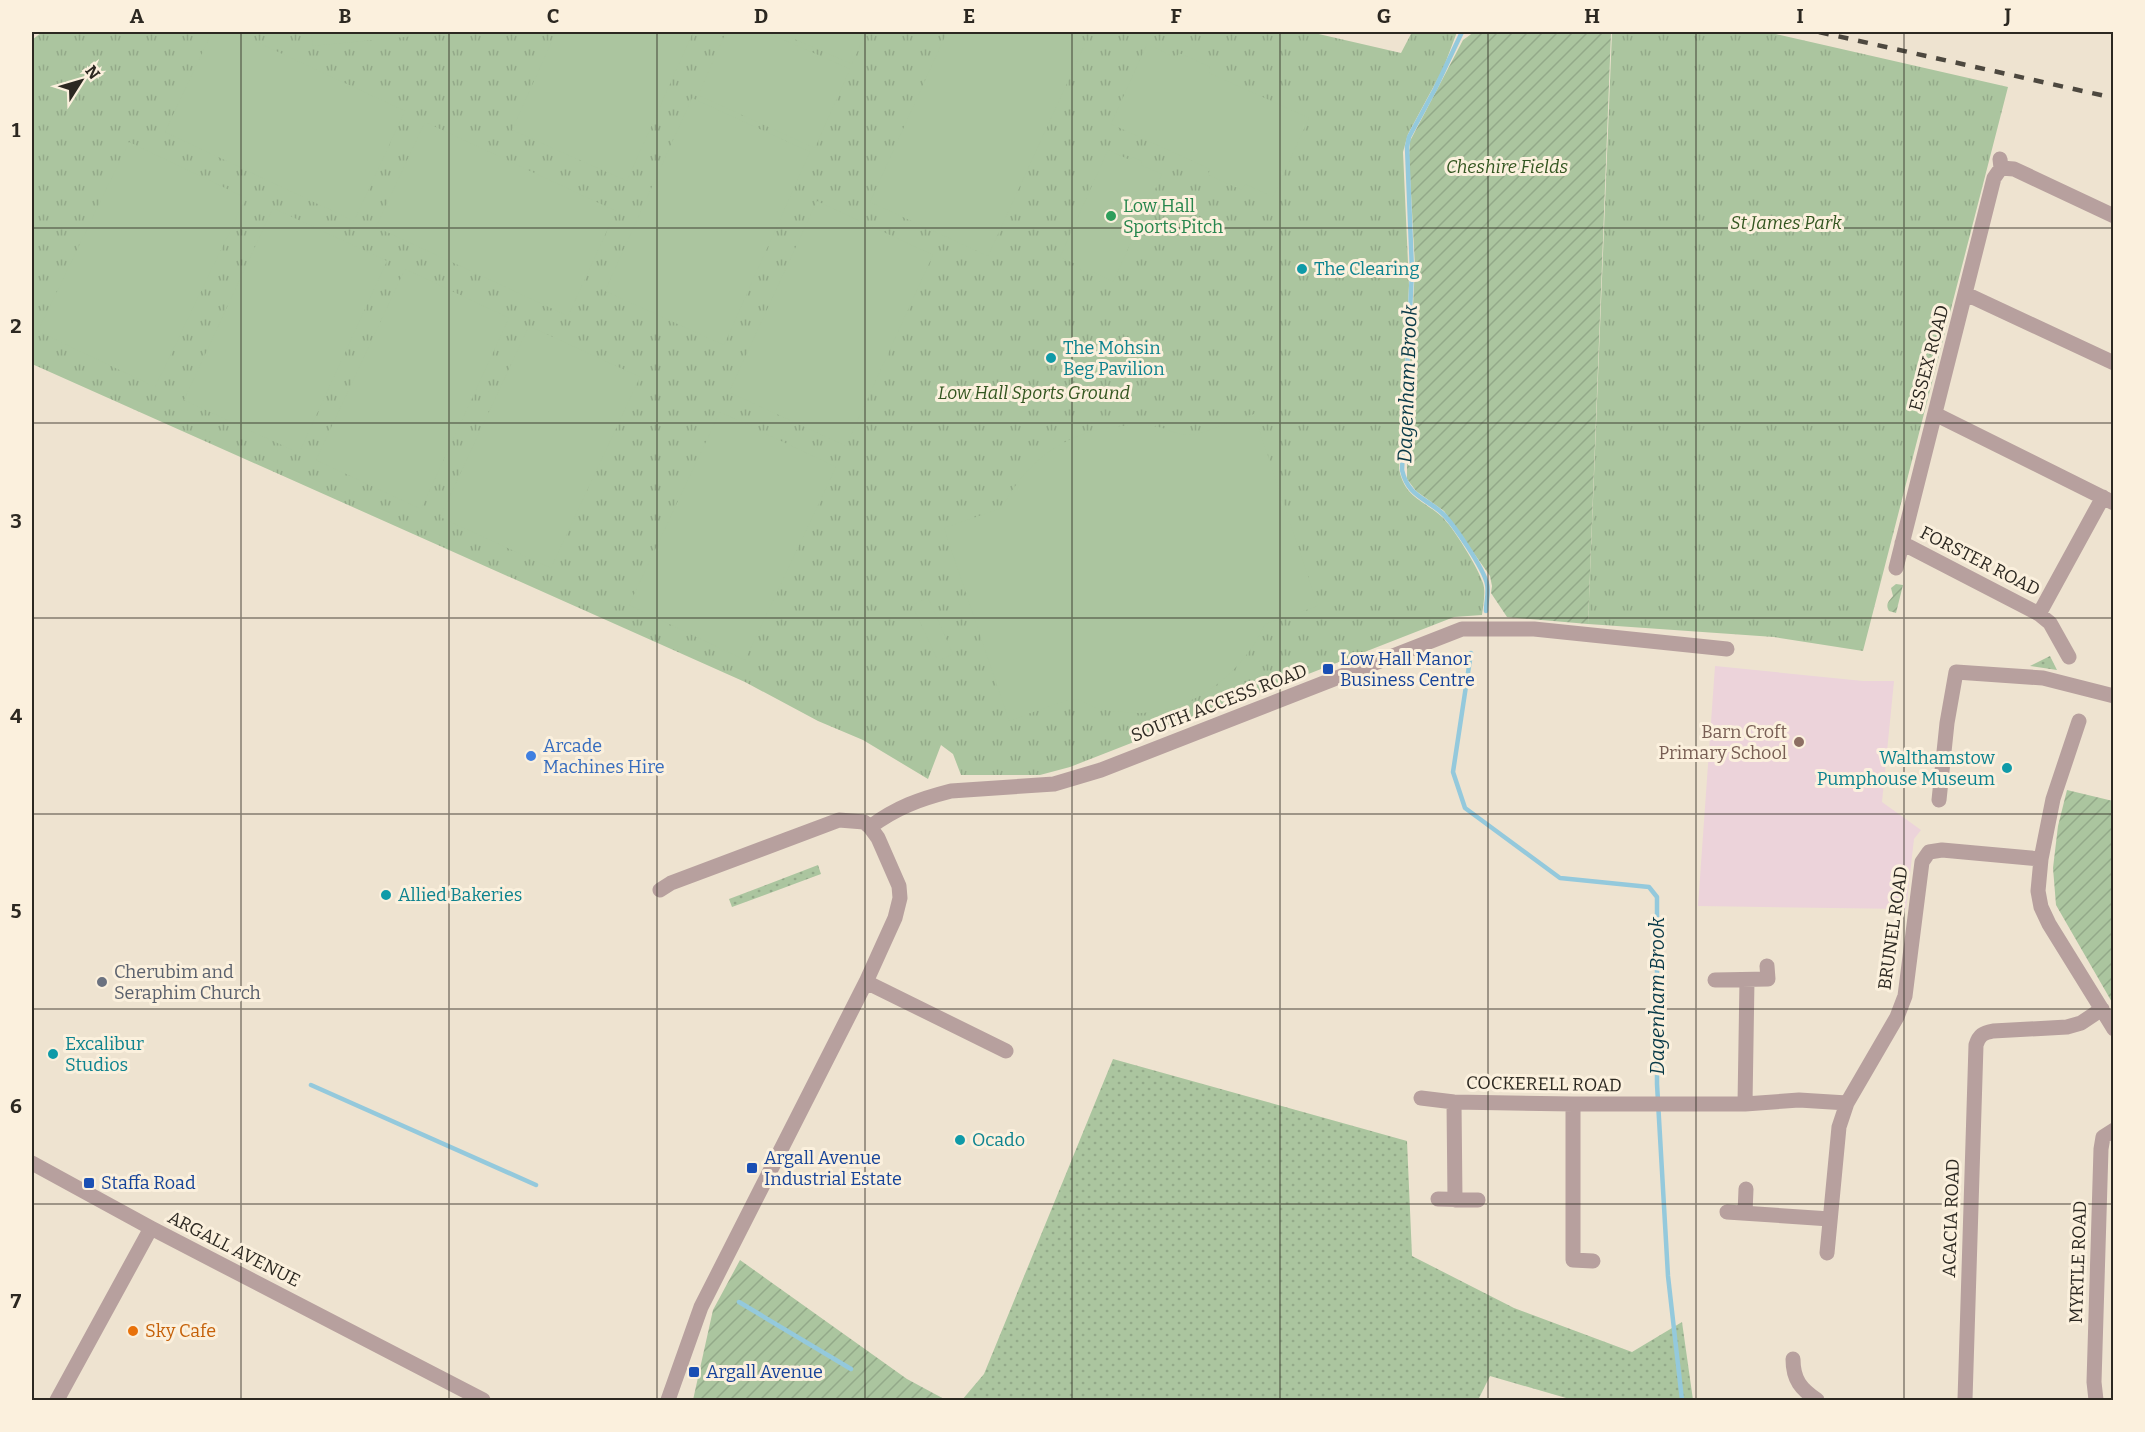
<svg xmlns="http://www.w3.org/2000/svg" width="2145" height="1432" viewBox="0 0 2145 1432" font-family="Bitter,serif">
  <defs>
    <pattern id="grass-dots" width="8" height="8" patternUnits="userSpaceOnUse" patternTransform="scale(1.5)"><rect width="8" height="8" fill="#abc59f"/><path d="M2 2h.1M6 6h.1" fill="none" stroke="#93a989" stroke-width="1.8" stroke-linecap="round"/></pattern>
    <pattern id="park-tufts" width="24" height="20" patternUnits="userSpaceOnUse" patternTransform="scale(1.5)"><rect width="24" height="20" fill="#abc59f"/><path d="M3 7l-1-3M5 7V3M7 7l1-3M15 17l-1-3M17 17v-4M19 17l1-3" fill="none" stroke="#93a989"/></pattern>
    <pattern id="garden-furrows" width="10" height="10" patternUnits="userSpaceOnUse" patternTransform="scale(1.5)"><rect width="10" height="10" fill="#abc59f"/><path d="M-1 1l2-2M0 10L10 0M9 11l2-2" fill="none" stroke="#93a989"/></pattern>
  </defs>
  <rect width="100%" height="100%" fill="#eee3d0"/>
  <path fill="#ecd3da" d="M 1715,666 L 1863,681 L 1894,681 L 1882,802 L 1921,830 L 1914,839 L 1906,909 L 1698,906 Z"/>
  <path fill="url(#grass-dots)" d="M 2050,656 L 2057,670 L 2030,666 Z
    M 818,865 L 821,874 L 732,907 L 729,899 Z
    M 1113,1059 L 1407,1141 L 1412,1256 L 1514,1308 L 1632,1352 L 1682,1322 L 1693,1400 L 1573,1400 L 1490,1376 L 1478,1400 L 962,1400 L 984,1374 Z"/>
  <path fill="url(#park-tufts)" d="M 42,32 L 1310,32 L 1401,53 L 1412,32 L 1457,32 L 1443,69 L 1408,134 L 1403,152 L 1409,285 L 1399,469 C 1405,498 1422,499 1441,516 C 1453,526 1478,568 1483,583 C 1486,592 1483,606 1482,615 L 1454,617 L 1070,767 L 1040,775 L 961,775 L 953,754 L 941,745 L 928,779 L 863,740 L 818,721 L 745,682 L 32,364 L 32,40 Z
    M 1612,32 L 1767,32 L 2008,87 L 1863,651 L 1774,637 L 1588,624 Z"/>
  <path fill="url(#garden-furrows)" d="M 1474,32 L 1611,33 L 1588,624 L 1507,617 L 1491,593 L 1492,586 L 1490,576 L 1444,511 L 1416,491 L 1407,479 L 1407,429 L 1415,266 L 1409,156 L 1410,141 L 1463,40 Z
    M 1896,584 L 1903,585 L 1896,613 L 1889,611 C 1885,604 1889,601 1893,596 L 1891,588 Z
    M 2067,790 L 2113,801 L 2113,1004 L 2056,905 L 2053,868 L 2058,826 Z
    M 740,1260 L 907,1379 L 946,1400 L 693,1400 L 713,1310 Z"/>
  <path fill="#abc59f" d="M 212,32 L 235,32 L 405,111 L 354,221 L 165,132 Z
    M 311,32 L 455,32 L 313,46 Z
    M 556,32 L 693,32 L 627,181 L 512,130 Z
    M 726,32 L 766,32 L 850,69 L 815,148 L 698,95 Z
    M 778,32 L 866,32 L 852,64 Z
    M 947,32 L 1058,32 L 1085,44 L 988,256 L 870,202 Z
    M 1147,44 L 1176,58 L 1179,53 L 1210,67 L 1209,73 L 1309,118 L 1273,197 L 1245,184 L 1242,190 L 1208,175 L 1210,169 L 1111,124 Z
    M 692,98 L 810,152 L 724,345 L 605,291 Z
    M 425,122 L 616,211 L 568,316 L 376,227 Z
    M 129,142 L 246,198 L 155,387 L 38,331 Z
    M 1108,150 L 1130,160 L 1132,157 L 1142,161 L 1141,165 L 1162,174 L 1113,282 L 1093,272 L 1092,275 L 1079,269 L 1080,266 L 1060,257 Z
    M 817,201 L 933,255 L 846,446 L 729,392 Z
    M 273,208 L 387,261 L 299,453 L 184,400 Z
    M 405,269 L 509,318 L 421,509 L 316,460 Z
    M 529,326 L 640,377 L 551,568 L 440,517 Z
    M 720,412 L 836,467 L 745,660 L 629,605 Z
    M 1254,414 L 1318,606 L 1265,624 C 1243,673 1193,713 1137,713 C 1126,712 1111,712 1100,709 C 1092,707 1083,700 1075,699 C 1067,699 1020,717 1009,721 L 944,528 L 1002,508 C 1006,499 1011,492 1016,485 C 1048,440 1099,421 1153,426 C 1165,427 1176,435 1188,435 C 1198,436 1241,418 1254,414 Z
    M 928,598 L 953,654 L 938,661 L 912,605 Z"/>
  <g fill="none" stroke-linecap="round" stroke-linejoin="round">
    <path stroke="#94c9dc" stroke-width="4.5" d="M 1462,32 L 1435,89 L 1409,137 L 1407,147 L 1412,271 L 1402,470 C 1408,496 1424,497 1442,513 C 1453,523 1484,569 1487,584 C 1489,592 1486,602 1486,611
      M 1471,653 L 1453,772 L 1465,808 L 1560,878 L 1649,887 L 1657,897 L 1657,1084 L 1668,1276 L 1682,1400
      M 311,1085 L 536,1185
      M 739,1302 L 851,1369"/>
    <path stroke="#b7a09e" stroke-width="15" d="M 2001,168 L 2014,169 L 2114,216
      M 1966,294 L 2114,363
      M 1935,414 L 2114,503
      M 1902,543 L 2039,614 L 2050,623 L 2069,657
      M 1896,568 L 1994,178 L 2001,168 L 2000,159
      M 2039,614 L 2103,497
      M 2079,721 L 2053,799 L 2041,859 L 2038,891 L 2041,907 L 2049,924 L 2114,1029
      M 1939,800 L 1947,723 L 1956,672 L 2043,678 L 2114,696
      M 870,827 C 897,807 920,799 951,791 L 1054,784 L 1101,770 L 1462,629 L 1534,629 L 1727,649
      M 660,890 L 671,883 L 839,820 L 864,822 L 870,827 L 878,838 L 899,886 L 900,898 L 895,918 L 866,982 L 701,1307 L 668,1400
      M 1715,980 L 1768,979 L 1767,966
      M 866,982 L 1006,1051
      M 1421,1098 L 1454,1102 L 1573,1104 L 1745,1104 L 1799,1100 L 1847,1103
      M 1454,1102 L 1455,1200
      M 1573,1104 L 1573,1260 L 1593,1261
      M 1745,1104 L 1747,980
      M 32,1163 L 151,1228 L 483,1400
      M 1438,1199 L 1478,1200
      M 1727,1212 L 1830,1219
      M 1745,1213 L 1746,1189
      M 1827,1253 L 1839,1127 L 1847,1103 L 1897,1017 L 1905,996 L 1922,862 L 1929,852 L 1942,850 L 2041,859
      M 1793,1359 C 1793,1380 1801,1389 1817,1400
      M 57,1400 L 151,1228
      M 1965,1400 L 1976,1045 C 1979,1035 1983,1033 1993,1031 L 2067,1027 L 2081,1023 L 2102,1009
      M 2096,1400 L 2094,1382 L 2101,1149 L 2103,1137 L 2114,1130"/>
    <path stroke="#4d483f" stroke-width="4.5" stroke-dasharray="10 10" stroke-linecap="butt" d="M 1819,32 L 2114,98"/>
  </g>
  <path fill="none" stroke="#2c2821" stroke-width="1.5" stroke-opacity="0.55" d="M 241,32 L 241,1400M 449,32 L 449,1400M 657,32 L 657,1400M 865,32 L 865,1400M 1072,32 L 1072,1400M 1280,32 L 1280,1400M 1488,32 L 1488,1400M 1696,32 L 1696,1400M 1904,32 L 1904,1400M 32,228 L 2114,228M 32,423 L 2114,423M 32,618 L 2114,618M 32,814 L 2114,814M 32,1009 L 2114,1009M 32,1204 L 2114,1204"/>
  <circle fill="#2e9e5b" stroke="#fbf0dd" stroke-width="2" cx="1111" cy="216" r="6"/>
  <g fill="#0f9aa8" stroke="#fbf0dd" stroke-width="2">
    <circle cx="1302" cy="269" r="6"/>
    <circle cx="1051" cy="358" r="6"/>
    <circle cx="2007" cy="768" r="6"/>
    <circle cx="386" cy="895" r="6"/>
    <circle cx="53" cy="1054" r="6"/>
    <circle cx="960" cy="1140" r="6"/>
  </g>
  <g fill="#1a4fb4" stroke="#fbf0dd" stroke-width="2">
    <rect x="1322" y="663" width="12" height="12" rx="3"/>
    <rect x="746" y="1162" width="12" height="12" rx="3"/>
    <rect x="83" y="1177" width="12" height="12" rx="3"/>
    <rect x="688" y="1366" width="12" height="12" rx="3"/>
  </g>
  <circle fill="#8d6e63" stroke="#fbf0dd" stroke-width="2" cx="1799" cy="742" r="6"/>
  <circle fill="#3f7fe0" stroke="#fbf0dd" stroke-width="2" cx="531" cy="756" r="6"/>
  <circle fill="#6b7280" stroke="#fbf0dd" stroke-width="2" cx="102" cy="982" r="6"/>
  <circle fill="#e8710a" stroke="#fbf0dd" stroke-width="2" cx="133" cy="1331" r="6"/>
  <g text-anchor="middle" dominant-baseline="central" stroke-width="6" stroke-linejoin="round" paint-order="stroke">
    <g font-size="18" font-style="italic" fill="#335620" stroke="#fbf0dd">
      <text x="1507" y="167">Cheshire Fields</text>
      <text x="1786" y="223">St James Park</text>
      <text x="1034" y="393">Low Hall Sports Ground</text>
    </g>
    <g font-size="18" fill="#27864d" stroke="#fbf0dd" text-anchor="start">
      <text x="1123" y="206">Low Hall<tspan x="1123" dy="21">Sports Pitch</tspan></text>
    </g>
    <g font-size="18" fill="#0d838f" stroke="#fbf0dd" text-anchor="start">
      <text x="1314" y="269">The Clearing</text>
      <text x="1063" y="348">The Mohsin<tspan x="1063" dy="21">Beg Pavilion</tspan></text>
      <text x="1995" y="758" text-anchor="end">Walthamstow<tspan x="1995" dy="21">Pumphouse Museum</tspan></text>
      <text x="398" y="895">Allied Bakeries</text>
      <text x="65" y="1044">Excalibur<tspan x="65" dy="21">Studios</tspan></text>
      <text x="972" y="1140">Ocado</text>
    </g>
    <g font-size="18" fill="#2c2821" stroke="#fbf0dd">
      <text transform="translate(1929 358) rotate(-75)">ESSEX ROAD</text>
      <text transform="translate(1980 561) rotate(27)">FORSTER ROAD</text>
      <text transform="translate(1219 703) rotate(-21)">SOUTH ACCESS ROAD</text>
      <text transform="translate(1893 928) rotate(-82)">BRUNEL ROAD</text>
      <text transform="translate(1544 1084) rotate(1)">COCKERELL ROAD</text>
      <text transform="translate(1951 1218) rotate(-88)">ACACIA ROAD</text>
      <text transform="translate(234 1249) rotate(27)">ARGALL AVENUE</text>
      <text transform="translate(2078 1262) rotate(-88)">MYRTLE ROAD</text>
    </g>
    <g font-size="18" fill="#164399" stroke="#fbf0dd" text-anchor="start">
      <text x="1340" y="659">Low Hall Manor<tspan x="1340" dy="21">Business Centre</tspan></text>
      <text x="764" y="1158">Argall Avenue<tspan x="764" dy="21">Industrial Estate</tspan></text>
      <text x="101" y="1183">Staffa Road</text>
      <text x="706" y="1372">Argall Avenue</text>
    </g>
    <g font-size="18" fill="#785e54" stroke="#fbf0dd" text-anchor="end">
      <text x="1787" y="732">Barn Croft<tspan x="1787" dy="21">Primary School</tspan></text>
    </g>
    <g font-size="18" fill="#366cbe" stroke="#fbf0dd" text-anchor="start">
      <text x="543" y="746">Arcade<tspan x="543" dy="21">Machines Hire</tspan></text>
    </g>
    <g font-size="18" fill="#5b616d" stroke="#fbf0dd" text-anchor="start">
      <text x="114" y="972">Cherubim and<tspan x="114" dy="21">Seraphim Church</tspan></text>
    </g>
    <g font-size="18" fill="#c56008" stroke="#fbf0dd" text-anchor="start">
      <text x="145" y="1331">Sky Cafe</text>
    </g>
    <g font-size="20" font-style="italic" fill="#093a48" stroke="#fbf0dd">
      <text transform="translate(1407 384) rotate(-88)">Dagenham Brook</text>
      <text transform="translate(1657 996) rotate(-90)">Dagenham Brook</text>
    </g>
  </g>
  <rect width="2145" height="1432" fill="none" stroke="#fbf0dd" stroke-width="66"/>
  <g transform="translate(81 81) rotate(53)" stroke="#fbf0dd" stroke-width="4.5" paint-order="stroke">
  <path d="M0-4.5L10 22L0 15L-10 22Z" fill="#2c2821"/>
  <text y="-9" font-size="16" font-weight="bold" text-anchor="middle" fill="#2c2821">N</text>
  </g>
  <rect x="33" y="33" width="2079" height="1366" fill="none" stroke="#2c2821" stroke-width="2"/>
  <g font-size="20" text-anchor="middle" font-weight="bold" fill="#2c2821">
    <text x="137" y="23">A</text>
    <text x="345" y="23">B</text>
    <text x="553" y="23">C</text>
    <text x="761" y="23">D</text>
    <text x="969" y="23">E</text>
    <text x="1176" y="23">F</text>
    <text x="1384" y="23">G</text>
    <text x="1592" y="23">H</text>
    <text x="1800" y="23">I</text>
    <text x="2008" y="23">J</text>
    <text x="16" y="137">1</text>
    <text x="16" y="333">2</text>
    <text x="16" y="528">3</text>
    <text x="16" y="723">4</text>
    <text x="16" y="918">5</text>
    <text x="16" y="1113">6</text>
    <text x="16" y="1308">7</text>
  </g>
</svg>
